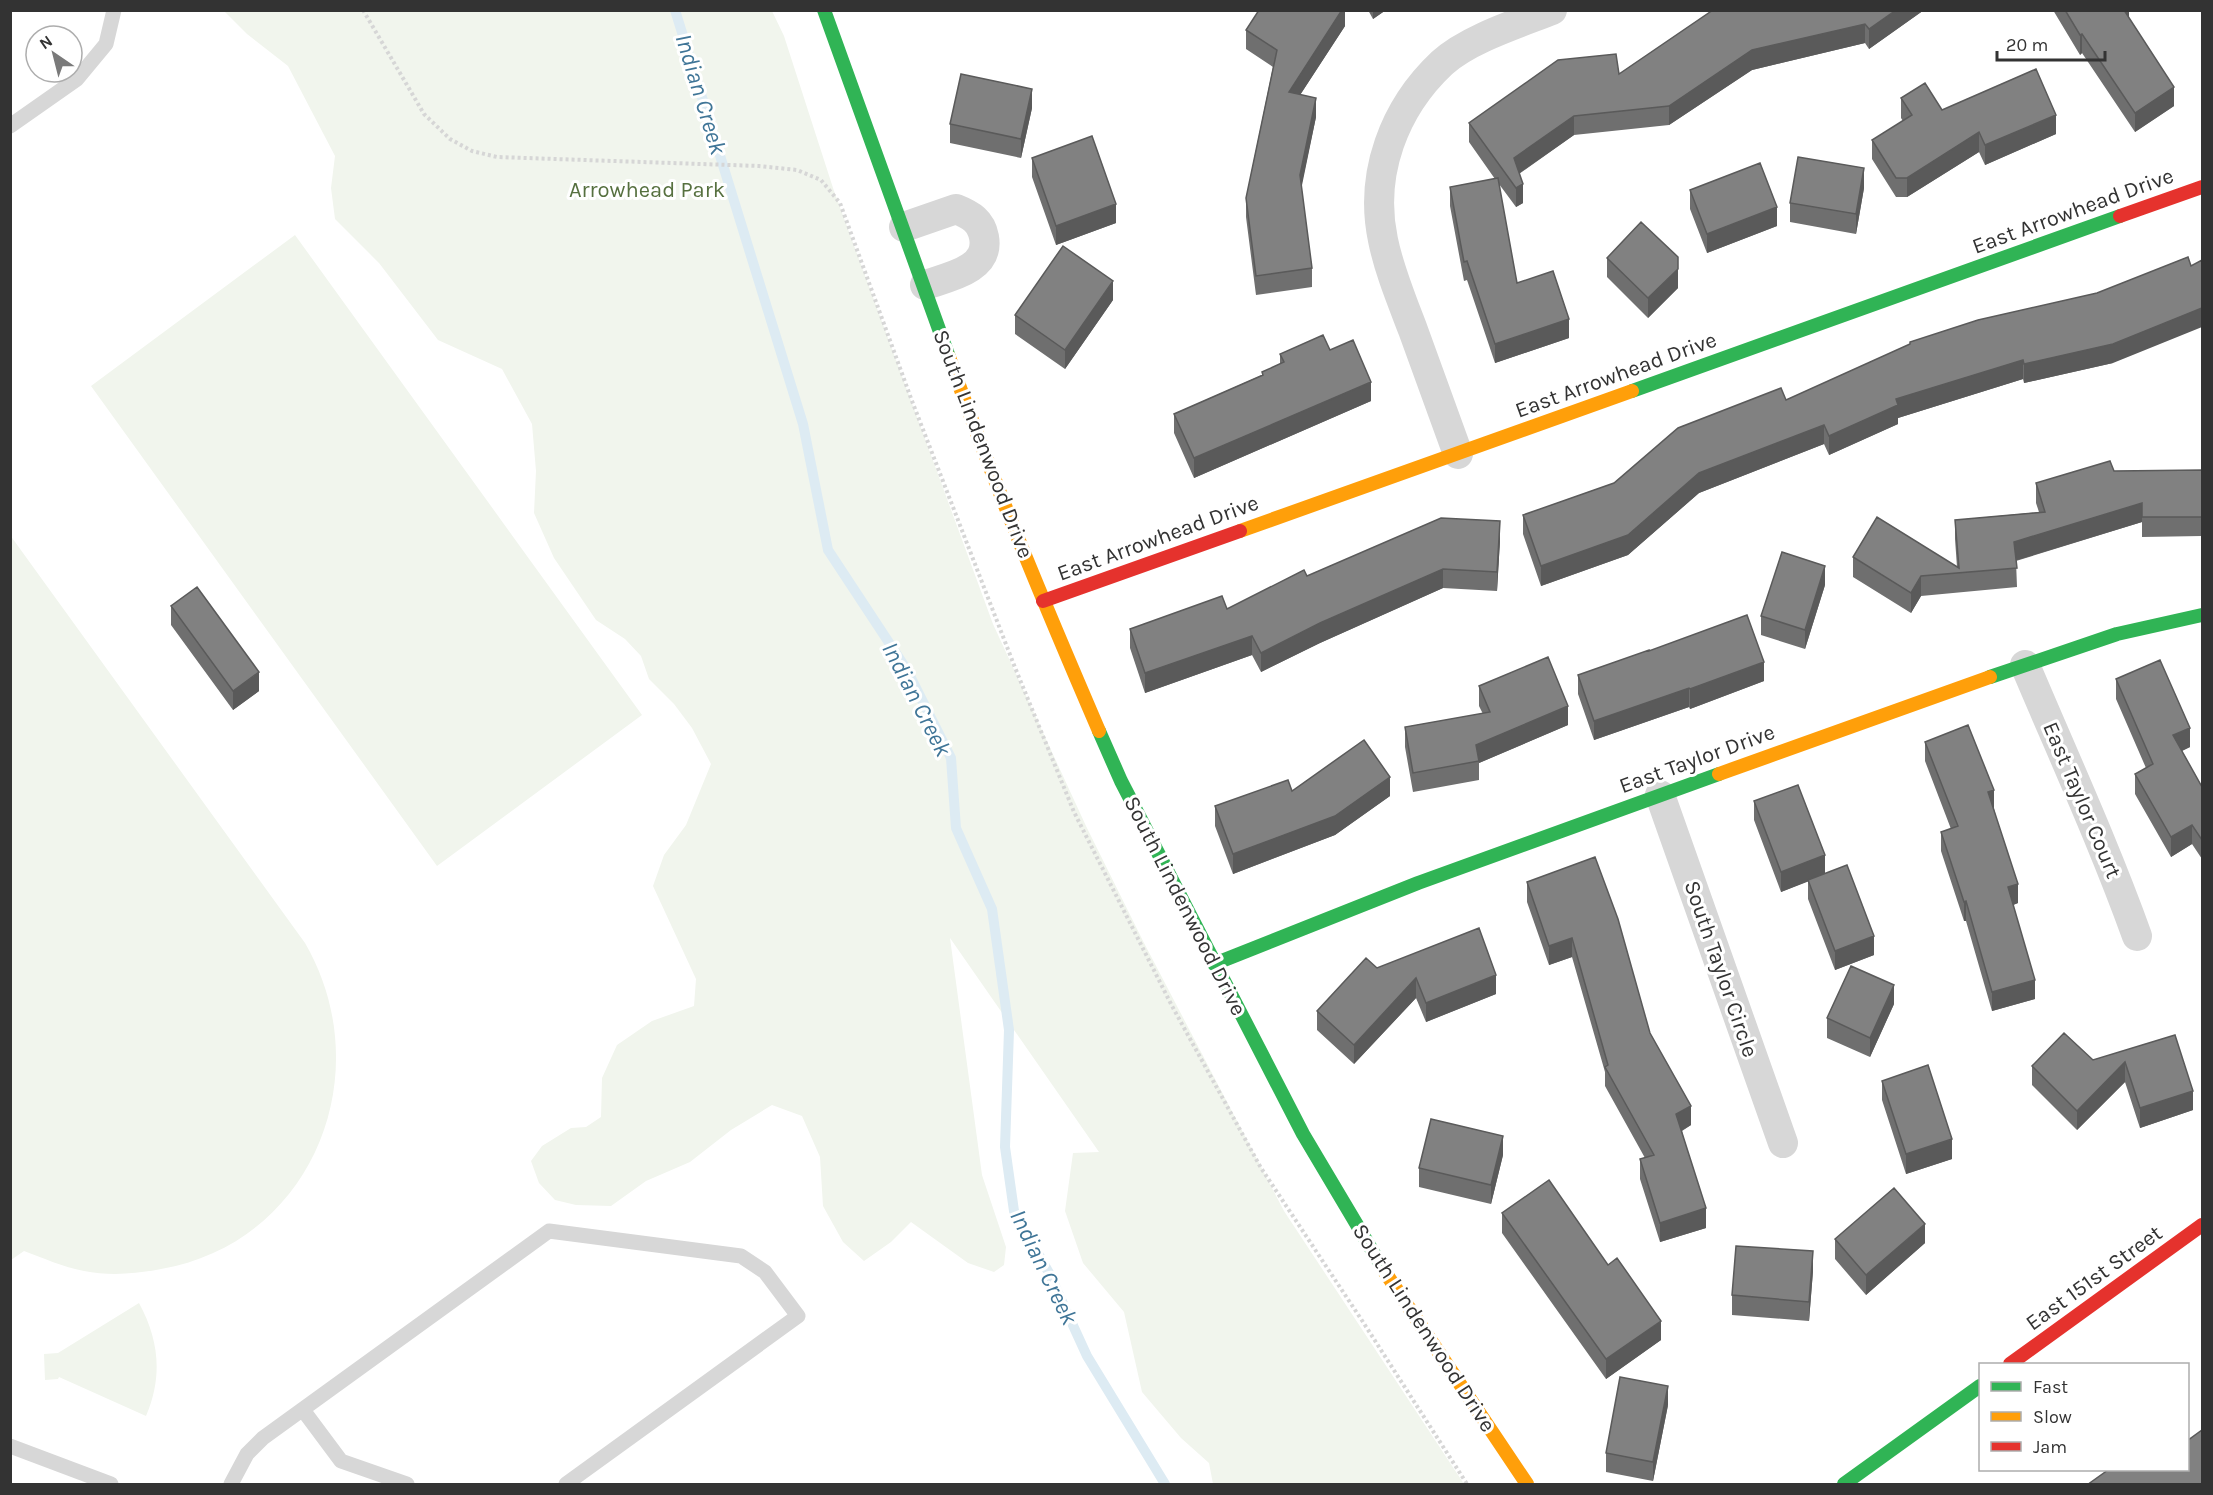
<svg xmlns="http://www.w3.org/2000/svg" width="2213" height="1495" viewBox="0 0 2213 1495" font-family="Karla,sans-serif">
  <rect width="100%" height="100%" fill="#fff"/>
  <path fill="#f1f5ed" d="M 224,11 L 772,11 L 784,36 L 834,191 L 993,624 L 1086,826 L 1143,941 L 1284,1211 L 1464,1484 L 1213,1484 L 1209,1463 L 1181,1438 L 1142,1392 L 1124,1312 L 1083,1263 L 1065,1211 L 1073,1153 L 1099,1152 L 950,938 L 982,1175 L 1006,1247 L 1004,1265 L 994,1272 L 968,1263 L 911,1222 L 891,1242 L 864,1261 L 843,1242 L 823,1206 L 820,1157 L 802,1116 L 772,1105 L 731,1130 L 690,1162 L 646,1181 L 611,1206 L 576,1205 L 555,1200 L 539,1183 L 531,1161 L 542,1146 L 571,1128 L 586,1127 L 601,1117 L 602,1078 L 617,1045 L 652,1021 L 694,1006 L 696,979 L 653,886 L 664,855 L 686,825 L 711,764 L 692,728 L 674,704 L 649,679 L 641,656 L 625,639 L 596,620 L 554,558 L 534,513 L 536,471 L 532,424 L 502,369 L 438,340 L 379,263 L 335,219 L 331,188 L 335,156 L 288,66 L 247,34 Z
    M 295,235 L 642,715 L 437,866 L 91,386 Z
    M 10,535 L 305,943 C 380,1072 314,1242 161,1269 C 136,1274 109,1276 84,1271 C 63,1267 43,1258 24,1251 L 11,1260 Z
    M 139,1303 C 159,1340 163,1376 146,1416 L 59,1377 L 58,1379 L 45,1380 L 44,1354 L 58,1353 Z"/>
  <g fill="none" stroke-linecap="round" stroke-linejoin="round">
    <path stroke="#ddebf3" stroke-width="10" d="M 675,10 L 803,424 L 828,550 L 907,670 L 951,758 L 956,828 L 992,909 L 1009,1030 L 1005,1147 L 1014,1211 L 1049,1273 L 1087,1356 L 1165,1484"/>
    <path stroke="#d6d6d6" stroke-width="4" stroke-dasharray="3 3" stroke-linecap="butt" d="M 363,10 L 424,114 L 450,139 L 472,151 L 497,157 L 759,166 L 797,170 L 821,180 L 840,203 L 912,401 L 1014,665 L 1074,812 L 1172,1006 L 1261,1168 L 1363,1322 L 1467,1484"/>
    <path stroke="#d7d7d7" stroke-width="15" d="M 10,126 L 77,79 L 106,44 L 114,10
      M 303,1410 L 341,1461 L 407,1484
      M 10,1446 L 111,1484
      M 231,1484 L 247,1454 L 263,1438 L 549,1231 L 741,1256 L 765,1272 L 798,1316 L 566,1484"/>
    <path stroke="#d7d7d7" stroke-width="30" d="M 904,227 L 956,209 C 971,215 981,221 984,237 C 990,270 948,277 925,285
      M 1458,454 C 1443,412 1428,371 1413,330 C 1402,301 1389,270 1383,240 C 1369,174 1394,108 1442,63 C 1468,39 1519,23 1552,10
      M 2025,665 C 2063,755 2104,844 2137,936
      M 1660,795 L 1783,1143"/>
    <path stroke="#30b455" stroke-width="14" d="M 824,10 L 949,357
      M 1632,391 L 2120,216
      M 1990,677 L 2117,634 L 2202,615
      M 1099,731 L 1121,781 L 1303,1134 L 1385,1272
      M 1214,964 L 1418,883 L 1719,774
      M 1844,1484 L 1980,1386"/>
    <path stroke="#ff9f0a" stroke-width="14" d="M 949,357 C 994,484 1046,608 1099,731
      M 1240,531 L 1632,391
      M 1719,774 L 1990,677
      M 1385,1272 L 1527,1484"/>
    <path stroke="#e5322d" stroke-width="14" d="M 2120,216 L 2202,187
      M 1043,601 L 1240,531
      M 2010,1364 L 2202,1225"/>
  </g>
  <path fill="#6f6f6f" d="M 1345,10 L 1345,26 L 1300,95 L 1316,117 L 1301,187 L 1312,268 L 1312,287 L 1256,295 L 1246,217 L 1246,198 L 1273,67 L 1246,49 L 1246,30 Z
    M 1368,10 L 1386,10 L 1373,19 Z
    M 1924,10 L 1869,49 L 1865,43 L 1752,70 L 1669,125 L 1574,135 L 1519,174 L 1523,203 L 1516,207 L 1499,184 L 1517,283 L 1569,338 L 1495,363 L 1467,280 L 1464,281 L 1450,206 L 1450,187 L 1495,179 L 1469,142 L 1469,123 L 1619,74 Z
    M 2053,10 L 2129,10 L 2129,19 L 2174,106 L 2135,132 L 2082,53 L 2080,55 Z
    M 1901,98 L 1942,110 L 2056,134 L 1985,165 L 1979,152 L 1907,197 L 1896,197 L 1872,159 L 1872,140 L 1903,121 L 1901,118 Z
    M 1032,108 L 1021,158 L 950,143 L 950,124 Z
    M 1032,158 L 1116,223 L 1056,245 L 1032,177 Z
    M 1864,188 L 1856,234 L 1790,222 L 1790,203 Z
    M 1690,190 L 1777,226 L 1707,253 L 1690,209 Z
    M 1607,258 L 1678,288 L 1648,318 L 1607,277 Z
    M 1113,300 L 1065,369 L 1015,334 L 1015,315 Z
    M 1910,342 L 2113,363 L 2024,383 L 2023,379 L 1898,418 L 1898,424 L 1829,455 L 1824,444 L 1699,493 L 1628,555 L 1541,586 L 1523,534 L 1523,515 L 1614,483 L 1786,400 L 1910,344 Z
    M 1330,350 L 1371,401 L 1194,478 L 1174,433 L 1174,414 L 1262,375 L 1262,372 L 1280,364 L 1280,354 Z
    M 2202,470 L 2202,536 L 2142,537 L 2142,522 L 2016,561 L 2017,587 L 1921,596 L 1911,613 L 1853,577 L 1853,557 L 1957,567 L 1955,539 L 1955,520 L 2039,512 L 2036,503 L 2036,483 L 2114,471 Z
    M 1500,540 L 1497,591 L 1443,588 L 1320,643 L 1261,672 L 1252,655 L 1145,693 L 1130,648 L 1130,629 L 1227,609 L 1307,576 Z
    M 1825,585 L 1805,649 L 1761,635 L 1761,616 Z
    M 171,606 L 259,691 L 233,710 L 171,625 Z
    M 1649,651 L 1764,681 L 1690,709 L 1689,707 L 1594,740 L 1578,694 L 1578,675 Z
    M 2116,679 L 2190,747 L 2182,751 L 2202,787 L 2202,859 L 2192,844 L 2171,857 L 2135,794 L 2135,774 L 2146,768 L 2116,699 Z
    M 1479,686 L 1568,725 L 1479,763 L 1479,780 L 1413,792 L 1405,747 L 1405,727 L 1483,714 L 1479,706 Z
    M 1925,742 L 1994,809 L 2018,903 L 2013,905 L 2035,999 L 1992,1011 L 1966,921 L 1964,921 L 1941,851 L 1941,832 L 1951,829 L 1925,761 Z
    M 1292,791 L 1390,796 L 1335,835 L 1233,874 L 1215,826 L 1215,806 Z
    M 1754,801 L 1825,873 L 1874,955 L 1835,970 L 1808,899 L 1808,881 L 1781,892 L 1754,820 Z
    M 1527,882 L 1650,1033 L 1691,1125 L 1682,1131 L 1706,1228 L 1660,1242 L 1640,1179 L 1640,1159 L 1645,1158 L 1605,1086 L 1605,1072 L 1572,957 L 1549,965 L 1527,902 Z
    M 1377,968 L 1496,994 L 1426,1022 L 1416,998 L 1354,1064 L 1317,1030 L 1317,1011 Z
    M 1894,1004 L 1870,1057 L 1827,1038 L 1827,1018 Z
    M 2175,1035 L 2193,1110 L 2140,1128 L 2125,1082 L 2077,1130 L 2032,1085 L 2032,1066 L 2093,1060 Z
    M 1882,1081 L 1952,1159 L 1906,1174 L 1882,1100 Z
    M 1503,1155 L 1491,1204 L 1419,1187 L 1419,1168 Z
    M 1502,1213 L 1661,1340 L 1606,1379 L 1502,1233 Z
    M 1835,1239 L 1925,1243 L 1866,1295 L 1835,1259 Z
    M 1813,1271 L 1809,1321 L 1732,1315 L 1732,1295 Z
    M 1668,1405 L 1653,1481 L 1606,1472 L 1606,1453 Z"/>
  <path fill="#5a5a5a" d="M 1342,10 L 1345,10 L 1345,26 L 1289,112 L 1289,92 Z
    M 1373,10 L 1386,10 L 1373,19 Z
    M 1896,10 L 1924,10 L 1869,49 L 1869,29 Z
    M 2123,10 L 2129,10 L 2129,25 Z
    M 1865,24 L 1865,43 L 1752,70 L 1669,125 L 1669,106 L 1752,50 Z
    M 2082,34 L 2082,53 L 2080,55 L 2080,35 Z
    M 2174,87 L 2174,106 L 2135,132 L 2135,113 Z
    M 1032,89 L 1032,108 L 1021,158 L 1021,139 Z
    M 1316,98 L 1316,117 L 1300,195 L 1300,175 Z
    M 2056,115 L 2056,134 L 1985,165 L 1985,145 Z
    M 1574,116 L 1574,135 L 1514,177 L 1514,158 Z
    M 1979,132 L 1979,152 L 1907,197 L 1907,178 Z
    M 1864,168 L 1864,188 L 1856,234 L 1856,214 Z
    M 1523,184 L 1523,203 L 1516,207 L 1516,188 Z
    M 1116,204 L 1116,223 L 1056,245 L 1056,226 Z
    M 1777,207 L 1777,226 L 1707,253 L 1707,234 Z
    M 1678,269 L 1678,288 L 1648,318 L 1648,298 Z
    M 1113,281 L 1113,300 L 1065,369 L 1065,350 Z
    M 2202,308 L 2202,327 L 2113,363 L 2024,383 L 2024,364 Z
    M 1569,319 L 1569,338 L 1495,363 L 1495,344 Z
    M 2023,360 L 2023,379 L 1898,418 L 1898,424 L 1829,455 L 1829,436 L 1896,399 Z
    M 1371,382 L 1371,401 L 1194,478 L 1194,458 Z
    M 1824,425 L 1824,444 L 1699,493 L 1628,555 L 1541,586 L 1541,566 L 1699,473 Z
    M 2142,503 L 2142,522 L 2014,561 L 2014,542 Z
    M 1500,521 L 1500,540 L 1497,591 L 1497,572 Z
    M 1825,566 L 1825,585 L 1805,649 L 1805,630 Z
    M 1443,569 L 1443,588 L 1320,643 L 1261,672 L 1261,653 L 1320,623 Z
    M 1921,576 L 1921,596 L 1911,613 L 1911,593 Z
    M 1252,636 L 1252,655 L 1145,693 L 1145,673 Z
    M 1764,662 L 1764,681 L 1690,709 L 1690,689 Z
    M 259,672 L 259,691 L 233,710 L 233,691 Z
    M 1689,688 L 1689,707 L 1594,740 L 1594,721 Z
    M 1568,706 L 1568,725 L 1479,763 L 1476,745 Z
    M 2190,728 L 2190,747 L 2173,755 L 2173,735 Z
    M 1390,777 L 1390,796 L 1335,835 L 1233,874 L 1233,854 Z
    M 1994,790 L 1994,809 L 1988,812 L 1988,792 Z
    M 2192,825 L 2192,844 L 2171,857 L 2171,837 Z
    M 1825,855 L 1825,875 L 1781,892 L 1781,872 Z
    M 2018,884 L 2018,903 L 2008,907 L 2008,887 Z
    M 1966,901 L 1966,921 L 1964,921 L 1964,902 Z
    M 1874,936 L 1874,955 L 1835,970 L 1835,951 Z
    M 1572,938 L 1572,957 L 1549,965 L 1549,946 Z
    M 1496,975 L 1496,994 L 1426,1022 L 1426,1003 Z
    M 1416,978 L 1416,998 L 1354,1064 L 1354,1045 Z
    M 2035,980 L 2035,999 L 1992,1011 L 1992,992 Z
    M 1894,985 L 1894,1004 L 1870,1057 L 1870,1038 Z
    M 2125,1062 L 2125,1082 L 2077,1130 L 2077,1111 Z
    M 2193,1091 L 2193,1110 L 2140,1128 L 2140,1108 Z
    M 1691,1106 L 1691,1125 L 1676,1134 L 1676,1114 Z
    M 1503,1136 L 1503,1155 L 1491,1204 L 1491,1185 Z
    M 1952,1139 L 1952,1159 L 1906,1174 L 1906,1154 Z
    M 1706,1208 L 1706,1228 L 1660,1242 L 1660,1223 Z
    M 1925,1224 L 1925,1243 L 1866,1295 L 1866,1275 Z
    M 1813,1251 L 1813,1271 L 1809,1321 L 1809,1302 Z
    M 1661,1321 L 1661,1340 L 1606,1379 L 1606,1359 Z
    M 1668,1386 L 1668,1405 L 1653,1481 L 1653,1462 Z"/>
  <path fill="#818181" stroke="#5a5a5a" stroke-width="1.5" d="M 1259,10 L 1342,10 L 1289,92 L 1316,98 L 1300,175 L 1312,268 L 1256,276 L 1246,198 L 1277,50 L 1246,30 Z
    M 1713,10 L 1896,10 L 1869,29 L 1865,24 L 1752,50 L 1669,106 L 1574,116 L 1514,158 L 1523,184 L 1516,188 L 1469,123 L 1558,60 L 1616,54 L 1619,74 Z
    M 2065,10 L 2124,10 L 2174,87 L 2135,113 L 2082,34 L 2080,35 Z
    M 2036,69 L 2056,115 L 1985,145 L 1979,132 L 1907,178 L 1896,178 L 1872,140 L 1912,115 L 1901,98 L 1925,83 L 1942,110 Z
    M 961,74 L 1032,89 L 1021,139 L 950,124 Z
    M 1092,136 L 1116,204 L 1056,226 L 1032,158 Z
    M 1798,157 L 1864,168 L 1856,214 L 1790,203 Z
    M 1760,163 L 1777,207 L 1707,234 L 1690,190 Z
    M 1498,178 L 1517,283 L 1553,271 L 1569,319 L 1495,344 L 1467,261 L 1464,262 L 1450,187 Z
    M 1641,222 L 1678,257 L 1678,269 L 1648,298 L 1607,258 Z
    M 1063,246 L 1113,281 L 1065,350 L 1015,315 Z
    M 2188,257 L 2191,266 L 2202,260 L 2202,308 L 2113,344 L 2024,364 L 2023,360 L 1896,399 L 1898,405 L 1829,436 L 1824,425 L 1699,473 L 1628,535 L 1541,566 L 1523,515 L 1614,483 L 1678,428 L 1781,388 L 1786,400 L 1910,344 L 1910,342 L 1978,320 L 2097,293 Z
    M 1323,335 L 1330,350 L 1353,340 L 1371,382 L 1194,458 L 1174,414 L 1263,375 L 1262,372 L 1284,362 L 1280,354 Z
    M 2110,461 L 2114,471 L 2202,470 L 2202,517 L 2142,517 L 2142,503 L 2014,542 L 2017,568 L 1921,576 L 1911,593 L 1853,557 L 1877,517 L 1959,568 L 1955,520 L 2045,512 L 2036,483 Z
    M 1441,518 L 1500,521 L 1497,572 L 1443,569 L 1320,623 L 1261,653 L 1252,636 L 1145,673 L 1130,629 L 1222,596 L 1227,609 L 1304,570 L 1307,576 Z
    M 1782,552 L 1825,566 L 1805,630 L 1761,616 Z
    M 197,587 L 259,672 L 233,691 L 171,606 Z
    M 1747,615 L 1764,662 L 1690,689 L 1689,688 L 1594,721 L 1578,675 L 1649,650 L 1649,651 Z
    M 1548,657 L 1568,706 L 1476,745 L 1479,761 L 1413,773 L 1405,727 L 1490,712 L 1479,686 Z
    M 2160,660 L 2190,728 L 2173,735 L 2202,787 L 2202,840 L 2192,825 L 2171,837 L 2135,774 L 2153,764 L 2116,679 Z
    M 1968,725 L 1994,790 L 1988,792 L 2018,884 L 2008,887 L 2035,980 L 1992,992 L 1966,901 L 1964,902 L 1941,832 L 1958,826 L 1925,742 Z
    M 1364,740 L 1390,777 L 1335,816 L 1233,854 L 1215,806 L 1288,780 L 1292,791 Z
    M 1798,785 L 1825,855 L 1781,872 L 1754,801 Z
    M 1595,857 L 1618,919 L 1650,1033 L 1691,1106 L 1676,1114 L 1706,1208 L 1660,1223 L 1640,1159 L 1654,1155 L 1605,1067 L 1608,1065 L 1572,938 L 1549,946 L 1527,882 Z
    M 1847,865 L 1874,936 L 1835,951 L 1808,880 Z
    M 1479,928 L 1496,975 L 1426,1003 L 1416,978 L 1354,1045 L 1317,1011 L 1366,958 L 1377,968 Z
    M 1851,966 L 1894,985 L 1870,1038 L 1827,1018 Z
    M 2064,1033 L 2093,1060 L 2175,1035 L 2193,1091 L 2140,1108 L 2125,1062 L 2077,1111 L 2032,1066 Z
    M 1928,1065 L 1952,1139 L 1906,1154 L 1882,1081 Z
    M 1431,1119 L 1503,1136 L 1491,1185 L 1419,1168 Z
    M 1549,1180 L 1608,1265 L 1617,1258 L 1661,1321 L 1606,1359 L 1502,1213 Z
    M 1894,1188 L 1925,1224 L 1866,1275 L 1835,1239 Z
    M 1736,1246 L 1813,1251 L 1809,1302 L 1732,1295 Z
    M 1620,1377 L 1668,1386 L 1653,1462 L 1606,1453 Z
    M 2202,1430 L 2202,1485 L 2087,1485 L 2108,1470 L 2187,1470 L 2187,1441 Z"/>
  <g text-anchor="middle" dominant-baseline="central" stroke-width="6" stroke-linejoin="round" paint-order="stroke">
    <g font-size="22" fill="#56703f" stroke="#fff">
      <text x="647" y="190">Arrowhead Park</text>
    </g>
    <g font-size="22" fill="#333" stroke="#fff">
      <text transform="translate(2073 211) rotate(-20)">East Arrowhead Drive</text>
      <text transform="translate(1616 375) rotate(-20)">East Arrowhead Drive</text>
      <text transform="translate(983 444) rotate(69)">South Lindenwood Drive</text>
      <text transform="translate(1158 538) rotate(-20)">East Arrowhead Drive</text>
      <text transform="translate(1697 759) rotate(-20)">East Taylor Drive</text>
      <text transform="translate(2082 800) rotate(67)">East Taylor Court</text>
      <text transform="translate(1185 906) rotate(63)">South Lindenwood Drive</text>
      <text transform="translate(1721 969) rotate(71)">South Taylor Circle</text>
      <text transform="translate(2094 1278) rotate(-36)">East 151st Street</text>
      <text transform="translate(1424 1328) rotate(57)">South Lindenwood Drive</text>
    </g>
    <g font-size="24" font-style="italic" fill="#3f7597" stroke="#fff">
      <text transform="translate(701 94) rotate(73)">Indian Creek</text>
      <text transform="translate(917 699) rotate(63)">Indian Creek</text>
      <text transform="translate(1044 1267) rotate(64)">Indian Creek</text>
    </g>
  </g>
  <rect width="2213" height="1495" fill="none" stroke="#333333" stroke-width="24"/>
  <rect x="1979" y="1363" width="210" height="108" fill="#ffffff" stroke="#adadad" stroke-width="1.5"/>
  <rect x="1991" y="1382" width="30" height="9" fill="#30b455" stroke="#adadad" stroke-width="1.5"/>
  <text x="2033" y="1393" font-size="18" fill="#333333">Fast</text>
  <rect x="1991" y="1412" width="30" height="9" fill="#ff9f0a" stroke="#adadad" stroke-width="1.5"/>
  <text x="2033" y="1423" font-size="18" fill="#333333">Slow</text>
  <rect x="1991" y="1442" width="30" height="9" fill="#e5322d" stroke="#adadad" stroke-width="1.5"/>
  <text x="2033" y="1453" font-size="18" fill="#333333">Jam</text>
  <g transform="translate(54 54) rotate(325)"><circle r="28" fill="#ffffff" stroke="#adadad" stroke-width="1.5"/>
  <path d="M0-4.5L10 22L0 15L-10 22Z" fill="#7a7a7a"/>
  <text y="-9" font-size="16" font-weight="bold" text-anchor="middle" fill="#333333">N</text>
  </g>
  <path d="M1997 51v9h108v-9" fill="none" stroke="#333333" stroke-width="3"/>
  <text x="2006" y="51" font-size="18" fill="#333333" stroke="#ffffff" stroke-width="4.5" paint-order="stroke">20 m</text>
</svg>
